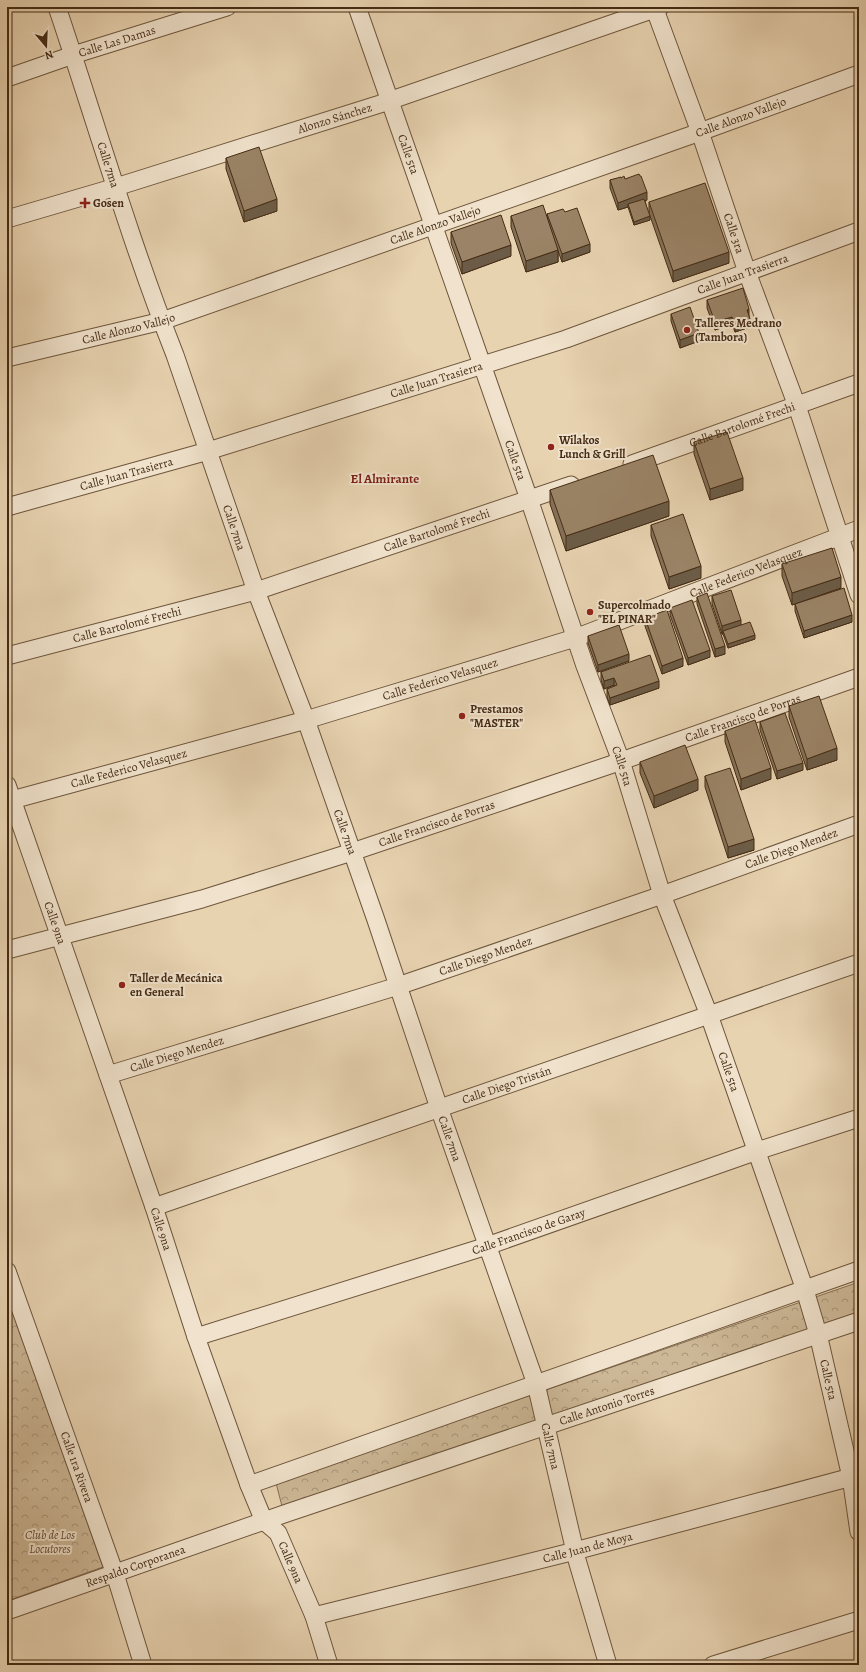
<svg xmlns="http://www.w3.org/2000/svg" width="866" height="1672" viewBox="0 0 866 1672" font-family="Alegreya,serif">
  <defs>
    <pattern id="forest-crowns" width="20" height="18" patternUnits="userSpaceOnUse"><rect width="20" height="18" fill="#ccb796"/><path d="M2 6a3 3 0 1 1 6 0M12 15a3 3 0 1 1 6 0" fill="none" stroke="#a79579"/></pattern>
  </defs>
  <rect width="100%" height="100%" fill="#e8d3b1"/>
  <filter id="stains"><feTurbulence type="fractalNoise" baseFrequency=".005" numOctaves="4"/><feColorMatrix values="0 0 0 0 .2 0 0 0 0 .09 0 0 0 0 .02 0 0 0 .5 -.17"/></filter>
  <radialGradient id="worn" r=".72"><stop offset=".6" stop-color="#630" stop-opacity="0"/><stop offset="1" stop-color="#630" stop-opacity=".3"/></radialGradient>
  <path fill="url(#forest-crowns)" stroke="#887256" d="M 859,1282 L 859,1322 L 284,1514 L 276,1483 Z
    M 7,1296 L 103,1567 L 7,1601 Z"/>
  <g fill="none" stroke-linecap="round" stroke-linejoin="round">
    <g stroke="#6e563c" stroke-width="19">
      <g id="street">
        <path id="s1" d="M 57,7 C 96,123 130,241 175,355 L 256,591 L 306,720 L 376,920 L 439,1108 L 536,1384 L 577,1560 L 608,1665"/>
        <path id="s2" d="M 357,7 L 529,499 L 585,666 L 621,761 L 662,895 L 709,1015 L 805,1290 L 818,1334 L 851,1477 L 859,1532"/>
        <path id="s3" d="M 654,7 L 700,132 L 747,272 L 797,406 L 859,595"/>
        <path id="s4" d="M 7,78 L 73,55 L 227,7"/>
        <path id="s5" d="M 7,219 L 116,187 L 380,104 L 660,7"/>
        <path id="s6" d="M 7,358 L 162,321 L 700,132 L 859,74"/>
        <path id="s7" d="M 632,464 L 859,383"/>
        <path id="s8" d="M 7,507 L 208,451 L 566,339 L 859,231"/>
        <path id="s9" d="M 7,656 L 256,591 L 571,485"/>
        <path id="s10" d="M 7,785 L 154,1207 L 196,1337 L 249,1485 L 264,1521 L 278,1533 L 314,1616 L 329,1665"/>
        <path id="s11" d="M 12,800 L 306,720 L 575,638 L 859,529"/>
        <path id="s12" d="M 7,950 L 202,899 L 352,852 L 610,765 L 859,677"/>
        <path id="s13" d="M 108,1075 L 398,986 L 662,895 L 859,824"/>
        <path id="s14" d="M 154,1207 L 859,963"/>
        <path id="s15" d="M 7,1271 L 115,1574 L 143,1665"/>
        <path id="s16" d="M 196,1337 L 487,1246 L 757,1151 L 859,1118"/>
        <path d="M 249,1485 L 859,1270"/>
        <path id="s17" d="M 7,1611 L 284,1514 L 859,1321"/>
        <path id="s18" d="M 314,1616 L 575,1551 L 859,1475"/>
        <path d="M 713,1665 L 859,1620"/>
      </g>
    </g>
    <use href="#street" stroke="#f0e2cc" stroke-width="17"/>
  </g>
  <path fill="#847158" stroke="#452c15" d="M 226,158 L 277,211 L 244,222 L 226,169 Z
    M 621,178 L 625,179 L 647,200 L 645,201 L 650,220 L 634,225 L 628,207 L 618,210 L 610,188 L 610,180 Z
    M 649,202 L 729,263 L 673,282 L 649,213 Z
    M 565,212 L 590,252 L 562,262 L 558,251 L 558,262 L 526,272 L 511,227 L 511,216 L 547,218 L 547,214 Z
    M 451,232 L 511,256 L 462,274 L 451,243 Z
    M 707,300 L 749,317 L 750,327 L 735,332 L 732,324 L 715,330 L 707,308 Z
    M 671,314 L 699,341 L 680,348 L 671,321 Z
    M 694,442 L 743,490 L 710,500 L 694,454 Z
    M 550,490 L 669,516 L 566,551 L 550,504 Z
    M 651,525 L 701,578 L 669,589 L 651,536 Z
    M 782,564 L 841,588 L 792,605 L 782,576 Z
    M 712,596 L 755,639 L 728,648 L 723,634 L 722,634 L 712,604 Z
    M 697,597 L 725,654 L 715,657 L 697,604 Z
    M 795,604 L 852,622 L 804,638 L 795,611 Z
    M 670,608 L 710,657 L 688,665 L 670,615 Z
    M 645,618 L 683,666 L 662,674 L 645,626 Z
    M 588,636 L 629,661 L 598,672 L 588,643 Z
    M 601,672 L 659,688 L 610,705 L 607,697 L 607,689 L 615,686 L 614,685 L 604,689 L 601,680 Z
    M 789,706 L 837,760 L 807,770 L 789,717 Z
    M 760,722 L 803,770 L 777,779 L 760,730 Z
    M 725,731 L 771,779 L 741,790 L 725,742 Z
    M 640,762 L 698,790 L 654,808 L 640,773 Z
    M 705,776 L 754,850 L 728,858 L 705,787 Z"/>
  <path fill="#6c5c47" stroke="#452c15" d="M 647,192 L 647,200 L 629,206 L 628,204 L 628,207 L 618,210 L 618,203 Z
    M 277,199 L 277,211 L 244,222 L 244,211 Z
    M 650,216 L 650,220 L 634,225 L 634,222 Z
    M 590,244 L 590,252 L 562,262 L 562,254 Z
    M 511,245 L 511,256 L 462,274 L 462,262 Z
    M 558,250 L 558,262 L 526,272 L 526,261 Z
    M 729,252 L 729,263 L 673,282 L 673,271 Z
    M 749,309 L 749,317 L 747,310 Z
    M 732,317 L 732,324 L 715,330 L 715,322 Z
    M 750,319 L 750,327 L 735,332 L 735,324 Z
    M 699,333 L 699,341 L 680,348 L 680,340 Z
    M 743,478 L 743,490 L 710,500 L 710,489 Z
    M 669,501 L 669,516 L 566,551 L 566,536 Z
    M 701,566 L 701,578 L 669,589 L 669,577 Z
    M 841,577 L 841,588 L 792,605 L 792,593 Z
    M 852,615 L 852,622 L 804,638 L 804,631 Z
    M 741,620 L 741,627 L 723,631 L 723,634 L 722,634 L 722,626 Z
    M 755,635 L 755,639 L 728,648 L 728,644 Z
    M 725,646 L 725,654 L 715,657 L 715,649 Z
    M 710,650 L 710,657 L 688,665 L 688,658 Z
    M 629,654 L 629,661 L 598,672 L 598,665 Z
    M 683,658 L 683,666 L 662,674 L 662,666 Z
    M 614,678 L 614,685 L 604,689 L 604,681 Z
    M 659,681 L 659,688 L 610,705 L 610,698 Z
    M 837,748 L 837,760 L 807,770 L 807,759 Z
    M 803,763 L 803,770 L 777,779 L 777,771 Z
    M 771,768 L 771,779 L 741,790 L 741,779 Z
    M 698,779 L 698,790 L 654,808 L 654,796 Z
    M 754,839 L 754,850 L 728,858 L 728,847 Z"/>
  <path fill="#9a8366" stroke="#452c15" d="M 259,147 L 277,199 L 244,211 L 226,158 Z
    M 639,174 L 640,176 L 641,176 L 647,192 L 618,203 L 610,180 L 621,177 L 621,178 L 624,176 L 625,179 Z
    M 705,183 L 729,252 L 673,271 L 649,202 Z
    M 644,199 L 650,216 L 634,222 L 628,204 Z
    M 543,205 L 558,250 L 526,261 L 511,216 Z
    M 577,208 L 590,244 L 562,254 L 547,214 L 563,209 L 565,212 Z
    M 501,215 L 511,245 L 462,262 L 451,232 Z
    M 743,288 L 749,309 L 747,310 L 750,319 L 735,324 L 732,317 L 715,322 L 707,300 Z
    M 690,307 L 699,333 L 680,340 L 671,314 Z
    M 727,432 L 743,478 L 710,489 L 694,442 Z
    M 653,455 L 669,501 L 566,536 L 550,490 Z
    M 683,514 L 701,566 L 669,577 L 651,525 Z
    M 832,548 L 841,577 L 792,593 L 782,564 Z
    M 844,588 L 852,615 L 804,631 L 795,604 Z
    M 731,590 L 741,620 L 722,626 L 712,596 Z
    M 707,593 L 725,646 L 715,649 L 697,597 Z
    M 692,600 L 710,650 L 688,658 L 670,608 Z
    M 667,610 L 683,658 L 662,666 L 645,618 Z
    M 750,622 L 755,635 L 728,644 L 723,631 Z
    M 619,625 L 629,654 L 598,665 L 588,636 Z
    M 650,655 L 659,681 L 610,698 L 607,689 L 617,685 L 614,678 L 604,681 L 601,672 Z
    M 819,696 L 837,748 L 807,759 L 789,706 Z
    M 785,713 L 803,763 L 777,771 L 760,722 Z
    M 755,720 L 771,768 L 741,779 L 725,731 Z
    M 685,745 L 698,779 L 654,796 L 640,762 Z
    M 730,768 L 754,839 L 728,847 L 705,776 Z"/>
  <g fill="#8f2418" stroke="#f0e2cc" stroke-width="1.5">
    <path d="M83 197h4v4h4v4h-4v4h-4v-4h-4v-4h4z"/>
    <circle cx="687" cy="330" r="4"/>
    <circle cx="551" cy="447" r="4"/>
    <circle cx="590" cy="612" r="4"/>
    <circle cx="462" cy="716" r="4"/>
    <circle cx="122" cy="985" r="4"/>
  </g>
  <g text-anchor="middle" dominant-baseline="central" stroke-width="4" stroke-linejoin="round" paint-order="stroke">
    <g font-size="12" fill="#452c15" stroke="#f0e2cc">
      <text stroke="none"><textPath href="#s4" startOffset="116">Calle Las Damas</textPath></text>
      <text stroke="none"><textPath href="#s6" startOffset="773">Calle Alonzo Vallejo</textPath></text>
      <text stroke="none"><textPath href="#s5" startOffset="343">Alonzo Sánchez</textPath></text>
      <text stroke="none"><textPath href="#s2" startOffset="156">Calle 5ta</textPath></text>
      <text stroke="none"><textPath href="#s1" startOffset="166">Calle 7ma</textPath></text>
      <text stroke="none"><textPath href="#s6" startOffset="449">Calle Alonzo Vallejo</textPath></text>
      <text stroke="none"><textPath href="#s3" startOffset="240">Calle 3ra</textPath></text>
      <text stroke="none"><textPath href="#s8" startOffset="772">Calle Juan Trasierra</textPath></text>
      <text stroke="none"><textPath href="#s6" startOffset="125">Calle Alonzo Vallejo</textPath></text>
      <text stroke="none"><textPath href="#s8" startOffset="448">Calle Juan Trasierra</textPath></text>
      <text stroke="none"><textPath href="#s7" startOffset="117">Calle Bartolomé Frechi</textPath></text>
      <text stroke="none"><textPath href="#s2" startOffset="480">Calle 5ta</textPath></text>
      <text stroke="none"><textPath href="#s8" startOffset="124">Calle Juan Trasierra</textPath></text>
      <text stroke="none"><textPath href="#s1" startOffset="550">Calle 7ma</textPath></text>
      <text stroke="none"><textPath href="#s9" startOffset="448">Calle Bartolomé Frechi</textPath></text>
      <text stroke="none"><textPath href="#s11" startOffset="769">Calle Federico Velasquez</textPath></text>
      <text stroke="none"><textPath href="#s9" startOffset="124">Calle Bartolomé Frechi</textPath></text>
      <text stroke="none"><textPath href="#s11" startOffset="445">Calle Federico Velasquez</textPath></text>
      <text stroke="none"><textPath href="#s12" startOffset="772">Calle Francisco de Porras</textPath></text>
      <text stroke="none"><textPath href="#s2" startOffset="804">Calle 5ta</textPath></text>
      <text stroke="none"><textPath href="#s11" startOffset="121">Calle Federico Velasquez</textPath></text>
      <text stroke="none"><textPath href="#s12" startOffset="448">Calle Francisco de Porras</textPath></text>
      <text stroke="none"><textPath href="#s1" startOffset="874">Calle 7ma</textPath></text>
      <text stroke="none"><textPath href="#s13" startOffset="720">Calle Diego Mendez</textPath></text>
      <text stroke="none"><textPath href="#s10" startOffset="146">Calle 9na</textPath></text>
      <text stroke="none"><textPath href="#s13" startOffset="396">Calle Diego Mendez</textPath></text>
      <text stroke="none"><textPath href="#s13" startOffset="72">Calle Diego Mendez</textPath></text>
      <text stroke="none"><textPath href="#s2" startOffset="1128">Calle 5ta</textPath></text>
      <text stroke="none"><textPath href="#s14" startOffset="373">Calle Diego Tristán</textPath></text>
      <text stroke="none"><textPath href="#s1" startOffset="1198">Calle 7ma</textPath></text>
      <text stroke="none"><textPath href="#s10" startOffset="470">Calle 9na</textPath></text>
      <text stroke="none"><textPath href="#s16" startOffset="349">Calle Francisco de Garay</textPath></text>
      <text stroke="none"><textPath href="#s2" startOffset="1452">Calle 5ta</textPath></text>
      <text stroke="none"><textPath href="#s17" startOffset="634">Calle Antonio Torres</textPath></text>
      <text stroke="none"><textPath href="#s1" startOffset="1522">Calle 7ma</textPath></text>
      <text stroke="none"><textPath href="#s15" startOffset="208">Calle 1ra Rivera</textPath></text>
      <text stroke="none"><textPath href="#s18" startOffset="282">Calle Juan de Moya</textPath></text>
      <text stroke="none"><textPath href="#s10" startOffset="830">Calle 9na</textPath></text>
      <text stroke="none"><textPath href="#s17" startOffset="136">Respaldo Corporanea</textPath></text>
    </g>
    <g font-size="12" font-weight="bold" fill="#452c15" stroke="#f0e2cc" text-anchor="start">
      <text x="93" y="203">Gosen</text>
      <text x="695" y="323">Talleres Medrano<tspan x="695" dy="14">(Tambora)</tspan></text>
      <text x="559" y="440">Wilakos<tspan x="559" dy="14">Lunch &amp; Grill</tspan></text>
      <text x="598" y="605">Supercolmado<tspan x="598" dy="14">"EL PINAR"</tspan></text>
      <text x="470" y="709">Prestamos<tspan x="470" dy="14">"MASTER"</tspan></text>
      <text x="130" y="978">Taller de Mecánica<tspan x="130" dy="14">en General</tspan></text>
    </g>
    <g font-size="12" font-style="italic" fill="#60482f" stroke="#f0e2cc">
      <text x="50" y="1535">Club de Los<tspan x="50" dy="14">Locutores</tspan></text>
    </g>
    <g font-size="13" font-weight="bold" fill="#7a1f14" stroke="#f0e2cc">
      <text x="385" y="478">El Almirante</text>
    </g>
  </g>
  <rect width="866" height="1672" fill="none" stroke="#e8d3b1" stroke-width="24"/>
  <rect x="8" y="8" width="850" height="1656" fill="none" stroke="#452c15" stroke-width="2"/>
  <rect x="12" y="12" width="842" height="1648" fill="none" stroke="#452c15"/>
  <g transform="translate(46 46) rotate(161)" stroke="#f0e2cc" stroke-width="3" paint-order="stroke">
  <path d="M0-3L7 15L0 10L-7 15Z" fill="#452c15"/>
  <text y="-6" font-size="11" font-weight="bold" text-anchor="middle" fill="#452c15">N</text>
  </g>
  <rect width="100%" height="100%" filter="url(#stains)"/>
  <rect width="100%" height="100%" fill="url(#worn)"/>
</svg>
